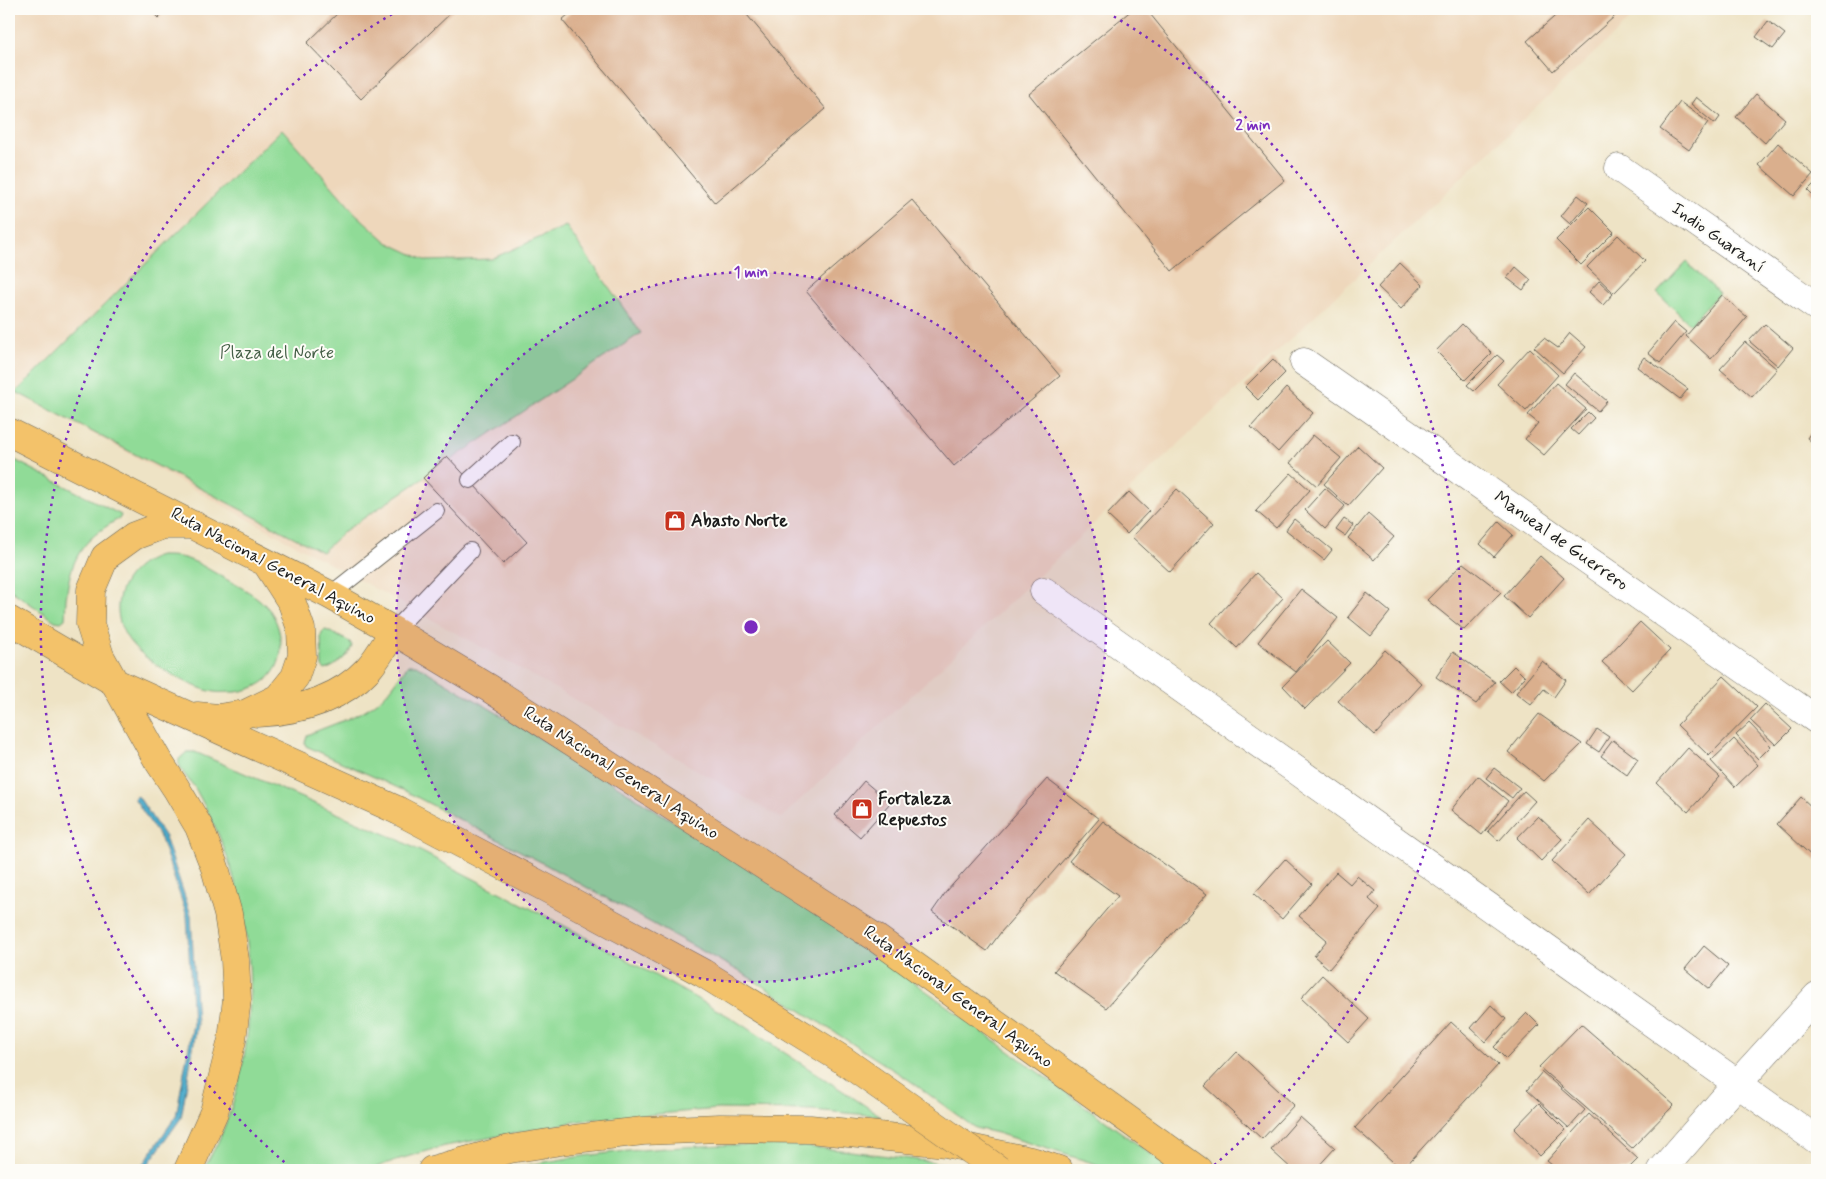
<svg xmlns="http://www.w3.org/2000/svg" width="1826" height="1179" viewBox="0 0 1826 1179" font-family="Mynerve,sans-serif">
  <rect width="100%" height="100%" fill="#fdfcf7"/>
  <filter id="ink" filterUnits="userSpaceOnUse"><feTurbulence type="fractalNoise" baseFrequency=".02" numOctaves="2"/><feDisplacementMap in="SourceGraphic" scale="10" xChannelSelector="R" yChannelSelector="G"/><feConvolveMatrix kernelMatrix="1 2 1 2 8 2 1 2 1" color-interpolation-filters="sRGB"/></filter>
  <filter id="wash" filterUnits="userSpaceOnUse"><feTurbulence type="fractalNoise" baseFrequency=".0096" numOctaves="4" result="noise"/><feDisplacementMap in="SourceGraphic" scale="20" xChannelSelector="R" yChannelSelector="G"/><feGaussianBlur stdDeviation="1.12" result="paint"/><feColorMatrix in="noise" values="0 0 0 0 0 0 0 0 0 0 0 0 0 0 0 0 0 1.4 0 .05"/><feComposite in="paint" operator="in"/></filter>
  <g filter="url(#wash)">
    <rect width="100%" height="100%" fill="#eee3c5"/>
    <path fill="#eed7bb" d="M 9,9 L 1641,9 L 781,818 L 489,651 L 9,388 Z"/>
    <path fill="#90db97" stroke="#567c5a" d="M 282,129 L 355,213 L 387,242 L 427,261 L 491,259 L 566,226 L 641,333 L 346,530 L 322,552 L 16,392 Z
      M 1686,262 L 1719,293 L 1690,324 L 1657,293 Z
      M 9,457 L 121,515 L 120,518 C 87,537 72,553 67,592 C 65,601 66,610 65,619 L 61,622 L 55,621 L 9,589 Z
      M 160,556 C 171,556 180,556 190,560 C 199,563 208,569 217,574 C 233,584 254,592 267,607 C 273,613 277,623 279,631 C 287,664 271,687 236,692 C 229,692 220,693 214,692 C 190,688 141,659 128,639 C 105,606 124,566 160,556 Z
      M 326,630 L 350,642 L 352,646 C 348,657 336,666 325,670 L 322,667 L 321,636 L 323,631 Z
      M 408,665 L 416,665 L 421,668 L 558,749 L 788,893 L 878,956 L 1173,1170 L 1115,1170 L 997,1133 L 975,1128 L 909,1080 L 744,974 L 539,861 L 407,792 L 306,746 L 305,743 L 307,735 C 332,724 360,717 381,699 C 392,689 399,677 408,665 Z
      M 187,752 L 195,752 L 397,839 L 580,934 L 730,1017 L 881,1116 L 812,1110 L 718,1109 L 585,1120 L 445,1146 L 396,1160 L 369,1170 L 203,1170 C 209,1158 217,1146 222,1133 C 262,1036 258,924 216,829 C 210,815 202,801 195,788 C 190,781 183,774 180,766 C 178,763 179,762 179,759 Z
      M 726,1145 L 789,1145 L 850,1151 L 948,1164 L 957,1170 L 507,1170 C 579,1153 653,1148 726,1145 Z"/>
    <path fill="#4caaca" stroke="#346373" d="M 138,796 L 165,837 L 191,915 L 197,1025 L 181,1118 L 144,1170 L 139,1170 L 176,1116 L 193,1024 L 187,916 L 161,839 L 134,798 Z"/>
    <g id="blocks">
      <path fill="#daaf8d" d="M 150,9 L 167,9 L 158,18 Z
        M 342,9 L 455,9 L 361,99 L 307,43 Z
        M 575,9 L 742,9 L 826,109 L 715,203 L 562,20 Z
        M 1133,9 L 1146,9 L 1285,180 L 1172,271 L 1029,94 Z
        M 1563,9 L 1623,9 L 1553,71 L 1527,41 Z
        M 1768,21 L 1785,34 L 1773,49 L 1756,37 Z
        M 1756,94 L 1785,119 L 1765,143 L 1736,117 Z
        M 1696,97 L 1720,117 L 1715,124 L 1691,104 Z
        M 1680,102 L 1708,122 L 1689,150 L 1660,129 Z
        M 1778,143 L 1813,174 L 1794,196 L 1759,165 Z
        M 1817,181 L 1817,199 L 1808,190 Z
        M 1578,195 L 1588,203 L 1570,224 L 1561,216 Z
        M 912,200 L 1060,376 L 954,466 L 806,291 Z
        M 1589,207 L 1614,232 L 1581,265 L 1556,240 Z
        M 1618,235 L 1645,261 L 1614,293 L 1587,267 Z
        M 1400,263 L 1423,285 L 1401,309 L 1378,287 Z
        M 1516,267 L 1531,280 L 1523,290 L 1507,278 Z
        M 1599,281 L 1613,294 L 1603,305 L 1589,292 Z
        M 1722,295 L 1747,317 L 1711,359 L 1686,336 Z
        M 1674,322 L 1686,332 L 1660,363 L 1648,353 Z
        M 1462,324 L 1492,353 L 1465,380 L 1436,351 Z
        M 1765,324 L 1793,348 L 1778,366 L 1749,341 Z
        M 1570,333 L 1586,347 L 1563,373 L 1534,347 L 1544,338 L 1558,348 Z
        M 1745,342 L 1777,369 L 1752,397 L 1720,369 Z
        M 1530,348 L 1558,375 L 1526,411 L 1497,384 Z
        M 1497,355 L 1504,361 L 1474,391 L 1467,385 Z
        M 1644,357 L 1688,389 L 1680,399 L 1637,367 Z
        M 1273,359 L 1285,373 L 1258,400 L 1245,387 Z
        M 1574,373 L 1607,401 L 1598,411 L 1565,384 Z
        M 1556,383 L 1586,409 L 1544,455 L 1525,439 L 1538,423 L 1528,415 Z
        M 1286,388 L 1313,413 L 1278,452 L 1251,427 Z
        M 1588,412 L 1594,418 L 1578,435 L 1571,429 Z
        M 1817,424 L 1817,446 L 1807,438 Z
        M 1313,435 L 1341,458 L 1317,486 L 1290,463 Z
        M 1358,446 L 1382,468 L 1348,506 L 1324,484 Z
        M 447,456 L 527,542 L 503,564 L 423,478 Z
        M 1291,473 L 1310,490 L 1276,528 L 1256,511 Z
        M 1325,488 L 1345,506 L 1325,529 L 1305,510 Z
        M 1177,489 L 1214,523 L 1170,572 L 1132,537 Z
        M 1129,492 L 1149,511 L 1127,534 L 1107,515 Z
        M 1368,514 L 1394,537 L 1374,560 L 1348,538 Z
        M 1294,519 L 1332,550 L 1324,560 L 1286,530 Z
        M 1344,519 L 1353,525 L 1345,536 L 1336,530 Z
        M 1499,522 L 1513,535 L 1494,557 L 1480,544 Z
        M 1540,556 L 1564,578 L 1528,618 L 1504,596 Z
        M 1463,563 L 1501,592 L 1464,630 L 1427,600 Z
        M 1256,573 L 1283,598 L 1237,648 L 1211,623 Z
        M 1301,589 L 1338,618 L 1296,672 L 1258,642 Z
        M 1367,593 L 1390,612 L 1371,636 L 1348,617 Z
        M 1640,622 L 1670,650 L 1632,690 L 1602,662 Z
        M 1327,641 L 1350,663 L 1305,709 L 1283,686 Z
        M 1385,650 L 1422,684 L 1375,735 L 1338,701 Z
        M 1453,652 L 1495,682 L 1476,704 L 1436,677 Z
        M 1542,661 L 1566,680 L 1554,697 L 1544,689 L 1531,705 L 1516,693 Z
        M 1514,666 L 1525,677 L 1511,692 L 1499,681 Z
        M 1724,676 L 1757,707 L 1709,756 L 1677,725 Z
        M 1765,704 L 1792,729 L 1776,745 L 1750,720 Z
        M 1539,714 L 1582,744 L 1544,781 L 1508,752 Z
        M 1749,723 L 1771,746 L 1758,759 L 1736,735 Z
        M 1597,729 L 1609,737 L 1599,752 L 1587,744 Z
        M 1734,739 L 1758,765 L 1735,787 L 1711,761 Z
        M 1613,740 L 1638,759 L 1627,775 L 1601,756 Z
        M 1688,748 L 1720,777 L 1688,812 L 1657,783 Z
        M 1494,768 L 1520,788 L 1512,798 L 1486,778 Z
        M 1478,776 L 1508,801 L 1482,835 L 1451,810 Z
        M 1047,779 L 1099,819 L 1001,932 L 987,951 L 932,912 L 946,892 Z
        M 864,781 L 890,803 L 860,837 L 835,815 Z
        M 1524,791 L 1535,801 L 1499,841 L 1488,831 Z
        M 1801,797 L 1817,812 L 1817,861 L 1777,824 Z
        M 1538,816 L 1562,839 L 1541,861 L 1517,838 Z
        M 1589,820 L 1626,854 L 1589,895 L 1552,861 Z
        M 1103,821 L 1207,894 L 1106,1008 L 1054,971 L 1118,896 L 1069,861 Z
        M 1285,859 L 1312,884 L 1282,919 L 1254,894 Z
        M 1336,872 L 1350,884 L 1357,876 L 1375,891 L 1369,899 L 1380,909 L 1329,969 L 1314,956 L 1327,940 L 1299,916 Z
        M 1704,946 L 1728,966 L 1709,989 L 1685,969 Z
        M 1322,975 L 1369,1019 L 1348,1042 L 1301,998 Z
        M 1491,1005 L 1506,1019 L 1486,1042 L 1471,1028 Z
        M 1527,1013 L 1539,1025 L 1506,1059 L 1494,1047 Z
        M 1451,1022 L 1498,1065 L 1402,1170 L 1355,1128 Z
        M 1581,1024 L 1674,1105 L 1632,1148 L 1539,1067 Z
        M 1237,1052 L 1294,1105 L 1262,1139 L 1205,1086 Z
        M 1542,1072 L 1585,1110 L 1569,1128 L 1527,1090 Z
        M 1539,1103 L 1566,1130 L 1540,1156 L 1514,1129 Z
        M 1589,1114 L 1638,1159 L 1627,1170 L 1558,1170 L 1547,1161 Z
        M 1300,1117 L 1335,1148 L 1315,1170 L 1293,1170 L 1271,1150 Z"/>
    </g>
  </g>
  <g filter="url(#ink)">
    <use href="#blocks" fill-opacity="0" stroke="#666257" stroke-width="1"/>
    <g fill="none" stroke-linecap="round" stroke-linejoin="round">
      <g stroke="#666257" stroke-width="18">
        <path id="service" d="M 470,480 L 512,442
          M 330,595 L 436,511
          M 394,631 L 470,551"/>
      </g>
      <g stroke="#666257" stroke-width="29">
        <path id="minor" d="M 1619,168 L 1817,307
          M 1304,362 L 1817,720
          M 1044,591 L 1817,1140
          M 1662,1170 L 1737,1084 L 1817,996"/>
      </g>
      <g stroke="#666257" stroke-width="29">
        <path id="motorway" d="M 9,432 L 330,595 L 394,631 L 489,688 L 876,938 L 1198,1170
          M 9,620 L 116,683 L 397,810
          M 257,713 C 298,711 339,700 368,669 C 378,658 386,643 394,631
          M 197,716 L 218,718 L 245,714 L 278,698 L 295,677 L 302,656 L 301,629 L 292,603 L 267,564
          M 188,1170 L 214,1112 L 232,1040 L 237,999 L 235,960 L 228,914 L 215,868 L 199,827 L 176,788 L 157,759 L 100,656 L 90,624 L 91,590 L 105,557 L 134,536 L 163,525 L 194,525
          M 432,1170 L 510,1149 L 574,1139 L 643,1131 L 720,1128 L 810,1129 L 946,1143 L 1035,1162 L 1059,1170"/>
      </g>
      <use href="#service" stroke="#fff" stroke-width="16"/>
      <use href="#minor" stroke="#fff" stroke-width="28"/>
      <use href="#motorway" stroke="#f3c26a" stroke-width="28"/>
      <g stroke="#666257" stroke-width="29" stroke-linecap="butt">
        <path id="motorway-bridge" d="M 397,810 L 548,889 L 703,973 L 843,1060 L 999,1170"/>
      </g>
      <use href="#motorway-bridge" stroke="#f3c26a" stroke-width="28"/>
    </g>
  </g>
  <circle cx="751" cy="627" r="355" fill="#7b2cbf" fill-opacity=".12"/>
  <g fill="none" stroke="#7b2cbf" stroke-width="2.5" stroke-dasharray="2.5 5">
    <circle cx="751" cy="627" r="355"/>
    <path d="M290 1167A710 710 0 0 1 401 9M1101 9A710 710 0 0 1 1212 1167"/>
  </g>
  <defs>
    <g id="shop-square" transform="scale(1.125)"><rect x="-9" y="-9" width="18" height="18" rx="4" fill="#c8321e" stroke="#fdfcf7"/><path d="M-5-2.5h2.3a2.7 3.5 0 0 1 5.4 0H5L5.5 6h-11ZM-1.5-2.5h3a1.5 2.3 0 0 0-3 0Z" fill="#fff"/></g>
  </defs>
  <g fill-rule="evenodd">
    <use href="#shop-square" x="675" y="521"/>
    <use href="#shop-square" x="862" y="809"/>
  </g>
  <g text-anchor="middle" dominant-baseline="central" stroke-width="4" stroke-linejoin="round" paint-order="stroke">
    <g font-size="18" fill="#1c1c1c" stroke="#fdfcf7">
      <text transform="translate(1718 238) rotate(35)">Indio Guaraní</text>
      <text transform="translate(1561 541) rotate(35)">Manueal de Guerrero</text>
      <text transform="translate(273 566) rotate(28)">Ruta Nacional General Aquino</text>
      <text transform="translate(621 773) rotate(33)">Ruta Nacional General Aquino</text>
      <text transform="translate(958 997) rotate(36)">Ruta Nacional General Aquino</text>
    </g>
    <g font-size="18" fill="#455f47" stroke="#fdfcf7">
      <text x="277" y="353">Plaza del Norte</text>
    </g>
    <g font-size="18" font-weight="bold" fill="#1c1c1c" stroke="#fdfcf7" text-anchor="start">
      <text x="691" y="521">Abasto Norte</text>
      <text x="878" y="799">Fortaleza<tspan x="878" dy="21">Repuestos</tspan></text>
    </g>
  </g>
  <circle cx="751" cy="627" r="8" fill="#7b2cbf" stroke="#fdfcf7" stroke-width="2.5"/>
  <g font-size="15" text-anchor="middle" font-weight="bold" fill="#7b2cbf" stroke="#fdfcf7" stroke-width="4" stroke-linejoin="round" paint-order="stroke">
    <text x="1253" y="130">2 min</text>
    <text x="751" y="277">1 min</text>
  </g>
  <rect width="1826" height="1179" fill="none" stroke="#fdfcf7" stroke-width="30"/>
</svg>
